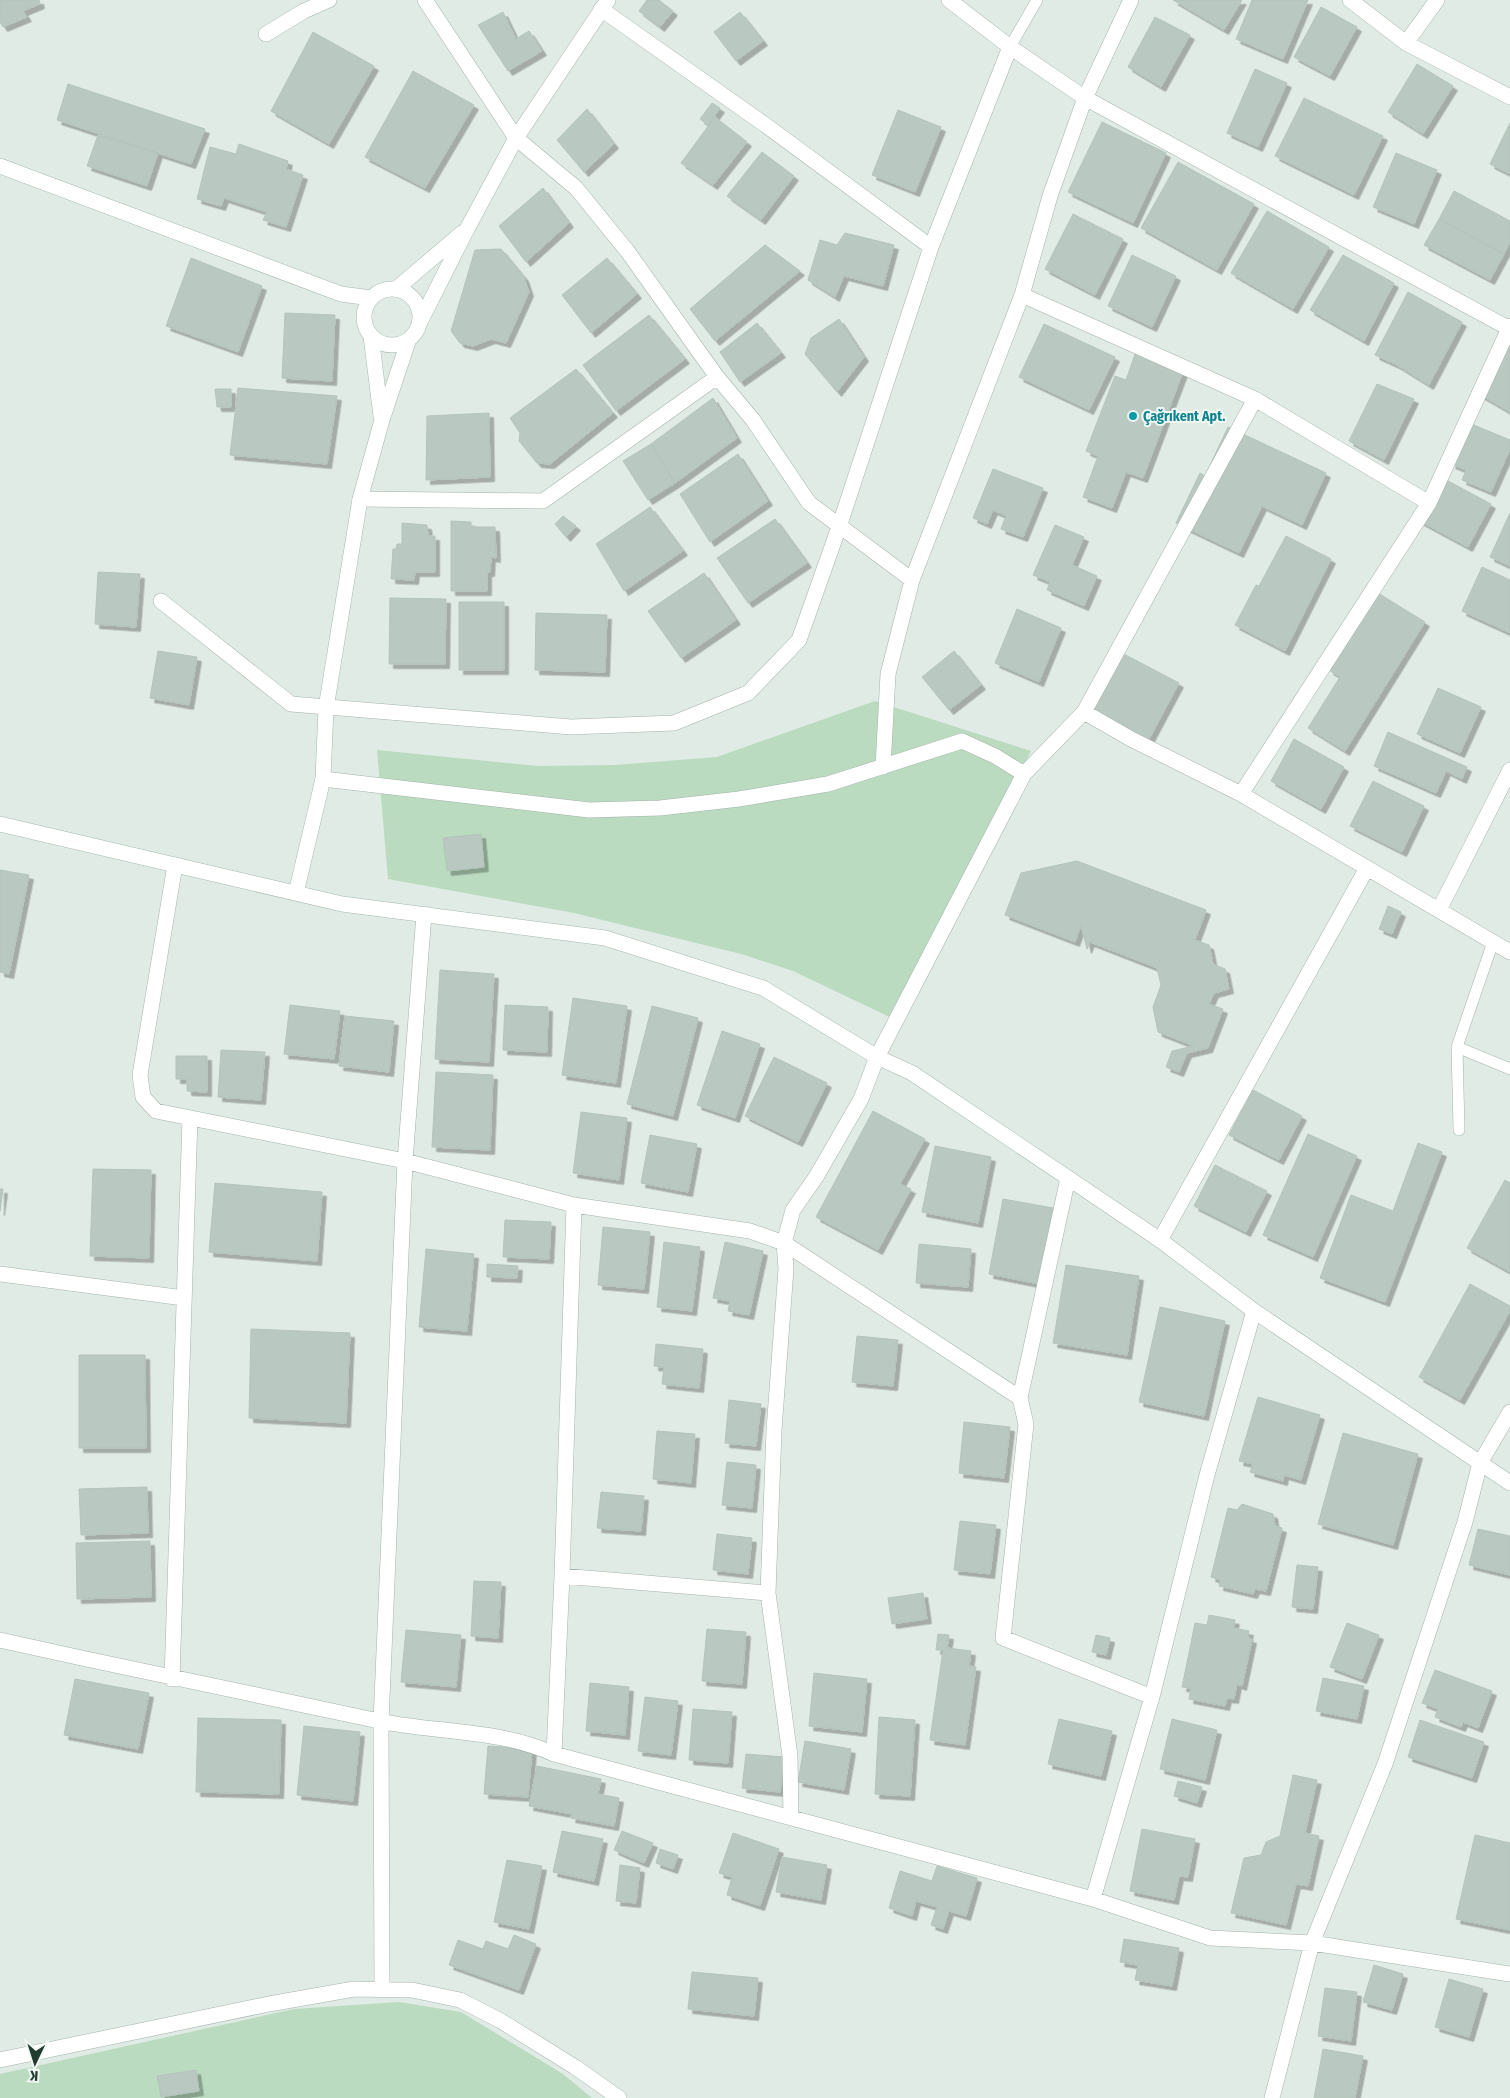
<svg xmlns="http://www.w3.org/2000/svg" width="1510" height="2098" viewBox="0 0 1510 2098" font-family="'Fira Sans Condensed',sans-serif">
  <defs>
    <filter id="shadow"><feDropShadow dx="4.5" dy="4.5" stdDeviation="0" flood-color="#0004"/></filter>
  </defs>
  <rect width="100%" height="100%" fill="#e1ebe5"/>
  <path fill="#badbbf" d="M 875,701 L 1031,751 L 898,1021 L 793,971 L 741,954 L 574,913 L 388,879 L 377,750 L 539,766 L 615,765 L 717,757 Z
    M 399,2002 L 461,2012 L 563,2074 L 592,2098 L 0,2098 L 0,2074 L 294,2009 Z"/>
  <path fill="#b9c8c0" stroke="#b3c4bb" filter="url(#shadow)" d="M 0,0 L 39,0 L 40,4 L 23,11 L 27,17 L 3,27 L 0,22 Z
    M 647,0 L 659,0 L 673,11 L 660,27 L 639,11 Z
    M 1173,0 L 1242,0 L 1224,30 Z
    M 1252,0 L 1308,0 L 1283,59 L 1236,39 Z
    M 1321,7 L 1357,27 L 1330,76 L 1294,57 Z
    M 503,12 L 516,39 L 529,31 L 542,51 L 508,71 L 478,25 Z
    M 740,12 L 763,41 L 736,61 L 714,32 Z
    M 1155,17 L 1190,35 L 1161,87 L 1128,67 Z
    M 313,32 L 374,66 L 329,144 L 271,111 Z
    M 1417,64 L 1453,86 L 1423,134 L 1388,112 Z
    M 1255,69 L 1287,83 L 1258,147 L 1227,133 Z
    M 413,71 L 474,105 L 425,188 L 365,157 Z
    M 68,84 L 205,129 L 191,164 L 57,120 Z
    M 1304,98 L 1383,136 L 1354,195 L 1275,156 Z
    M 712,103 L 720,108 L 708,125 L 700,119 Z
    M 587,109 L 614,144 L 584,172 L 557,140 Z
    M 898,110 L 941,127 L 915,192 L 872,175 Z
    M 715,117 L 747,142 L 713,185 L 681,163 Z
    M 1102,122 L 1166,153 L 1133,223 L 1068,192 Z
    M 1510,123 L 1510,174 L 1490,164 Z
    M 98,135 L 158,153 L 147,186 L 87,166 Z
    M 239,144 L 288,161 L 286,169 L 303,175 L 286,227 L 263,220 L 267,212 L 224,198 L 221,206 L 197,199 L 210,147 L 236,154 Z
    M 762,152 L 794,176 L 761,220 L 727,196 Z
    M 1396,153 L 1437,170 L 1414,224 L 1373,207 Z
    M 1178,162 L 1254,204 L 1217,270 L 1141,228 Z
    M 543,188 L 569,223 L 526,262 L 499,226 Z
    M 1454,191 L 1510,221 L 1510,242 L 1504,254 L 1439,219 Z
    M 1267,211 L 1329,247 L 1293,309 L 1231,273 Z
    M 1073,214 L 1123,239 L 1095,295 L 1045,269 Z
    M 1439,219 L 1504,254 L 1490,280 L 1424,245 Z
    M 845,233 L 894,245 L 883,286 L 844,276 L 835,297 L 808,280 L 820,240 L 837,245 Z
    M 765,245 L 800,271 L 715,341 L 690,309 Z
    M 501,249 L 524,277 L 529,292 L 506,343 L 491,339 L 473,346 L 460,343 L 451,331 L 475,250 Z
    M 1132,255 L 1176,276 L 1152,327 L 1108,306 Z
    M 1343,255 L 1394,283 L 1364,341 L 1310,310 Z
    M 191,258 L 262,286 L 238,352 L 166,326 Z
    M 607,258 L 637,294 L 591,333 L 562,295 Z
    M 1408,292 L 1462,322 L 1429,385 L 1397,365 L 1375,355 Z
    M 285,313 L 335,315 L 332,381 L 282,378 Z
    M 649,315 L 685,359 L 616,411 L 583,365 Z
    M 839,319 L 864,357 L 837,392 L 805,354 L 811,338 Z
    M 757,323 L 781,353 L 740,382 L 720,352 Z
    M 1044,324 L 1115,357 L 1089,410 L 1019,377 Z
    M 1139,343 L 1187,361 L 1143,478 L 1126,472 L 1112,508 L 1083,497 L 1098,456 L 1086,451 L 1115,376 L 1126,380 Z
    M 1507,345 L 1510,347 L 1510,412 L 1479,394 Z
    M 576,369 L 613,413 L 550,464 L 537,463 L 519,441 L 520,433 L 510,418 Z
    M 1377,384 L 1414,399 L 1384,460 L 1349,441 Z
    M 238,388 L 337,396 L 327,464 L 230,455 Z
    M 215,389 L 231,389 L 231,407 L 217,407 Z
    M 713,398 L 737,438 L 675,483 L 651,444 Z
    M 489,413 L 490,477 L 426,480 L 427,416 Z
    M 1469,423 L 1510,440 L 1510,449 L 1491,492 L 1462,480 L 1466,470 L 1451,464 Z
    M 1228,427 L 1326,473 L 1302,525 L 1262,506 L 1239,553 L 1176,523 L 1200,473 L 1205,476 Z
    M 651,444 L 675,483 L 648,500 L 623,461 Z
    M 738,454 L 768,501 L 710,542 L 680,494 Z
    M 993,469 L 1043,488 L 1023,537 L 1001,529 L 1006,516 L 993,510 L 987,524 L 973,518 Z
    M 1437,475 L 1491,504 L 1468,547 L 1414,518 Z
    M 650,507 L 683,551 L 624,591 L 596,544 Z
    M 1510,513 L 1510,566 L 1490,557 Z
    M 563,516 L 576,526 L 566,537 L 555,524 Z
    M 775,519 L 807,563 L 748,603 L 717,558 Z
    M 451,521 L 471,522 L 471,527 L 495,527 L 496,558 L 491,557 L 490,572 L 487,572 L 487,591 L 451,591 Z
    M 402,523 L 427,525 L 428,536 L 435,536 L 435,572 L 415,572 L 414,580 L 391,579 L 393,549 L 396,549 L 397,544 L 402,544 Z
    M 1055,525 L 1084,537 L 1072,565 L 1097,576 L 1084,606 L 1047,590 L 1050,582 L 1033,575 Z
    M 1286,536 L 1331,559 L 1285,651 L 1235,625 L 1256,585 L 1259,586 Z
    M 1482,567 L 1510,580 L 1510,633 L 1462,611 Z
    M 98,572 L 140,574 L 136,627 L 95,624 Z
    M 704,573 L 736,620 L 681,658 L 648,611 Z
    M 1378,593 L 1425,622 L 1345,751 L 1308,728 L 1340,677 L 1329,670 Z
    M 390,598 L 446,599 L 445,664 L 389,664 Z
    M 459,602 L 504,602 L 504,670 L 459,670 Z
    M 1017,609 L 1061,628 L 1039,682 L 995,663 Z
    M 536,613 L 607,615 L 605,672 L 535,670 Z
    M 158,651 L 197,657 L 189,705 L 150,698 Z
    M 954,651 L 981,685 L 949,710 L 922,677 Z
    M 1120,652 L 1179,683 L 1147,743 L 1089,712 Z
    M 1438,688 L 1481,707 L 1460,753 L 1417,734 Z
    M 1388,732 L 1467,767 L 1462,779 L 1446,771 L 1436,793 L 1374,766 Z
    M 1294,739 L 1344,767 L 1321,809 L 1271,781 Z
    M 1373,781 L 1424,806 L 1402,852 L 1350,826 Z
    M 481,834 L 484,867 L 447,871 L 443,838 Z
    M 1077,861 L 1206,910 L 1195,940 L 1209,945 L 1213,964 L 1225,969 L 1229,989 L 1214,993 L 1209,1004 L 1223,1009 L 1208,1048 L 1187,1053 L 1179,1072 L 1166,1067 L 1172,1051 L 1194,1046 L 1158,1032 L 1153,1007 L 1161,985 L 1157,968 L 1090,942 L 1087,949 L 1081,925 L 1075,942 L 1005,915 L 1021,873 Z
    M 0,870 L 29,875 L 9,974 L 0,972 Z
    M 1388,906 L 1401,912 L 1392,934 L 1379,929 Z
    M 440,970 L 494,974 L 489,1062 L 435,1059 Z
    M 573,998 L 627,1006 L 616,1083 L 562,1075 Z
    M 290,1005 L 340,1011 L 334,1059 L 284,1054 Z
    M 505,1005 L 548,1007 L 547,1052 L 503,1050 Z
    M 652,1006 L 698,1018 L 673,1116 L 627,1104 Z
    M 345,1016 L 394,1021 L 389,1072 L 339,1066 Z
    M 722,1031 L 760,1044 L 735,1118 L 697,1105 Z
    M 221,1050 L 265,1052 L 261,1100 L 218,1097 Z
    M 176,1056 L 207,1056 L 207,1092 L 187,1091 L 187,1079 L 176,1079 Z
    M 774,1057 L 827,1083 L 798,1142 L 745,1116 Z
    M 436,1072 L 493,1075 L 490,1150 L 432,1147 Z
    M 1253,1090 L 1302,1116 L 1279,1160 L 1229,1135 Z
    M 873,1111 L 925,1139 L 900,1184 L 911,1189 L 878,1250 L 816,1217 Z
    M 581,1112 L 627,1118 L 619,1180 L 573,1173 Z
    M 1308,1134 L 1357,1156 L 1313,1257 L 1263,1235 Z
    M 650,1135 L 697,1144 L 688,1192 L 641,1183 Z
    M 1418,1143 L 1442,1152 L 1385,1302 L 1320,1278 L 1351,1195 L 1393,1211 Z
    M 935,1146 L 991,1157 L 978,1223 L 922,1212 Z
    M 1215,1165 L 1267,1191 L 1246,1232 L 1194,1206 Z
    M 93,1169 L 151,1170 L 149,1258 L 90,1256 Z
    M 1505,1180 L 1510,1183 L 1510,1272 L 1467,1248 Z
    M 215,1183 L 322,1192 L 317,1261 L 209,1252 Z
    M 0,1189 L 3,1189 L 0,1211 Z
    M 1003,1199 L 1053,1208 L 1039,1284 L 989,1274 Z
    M 505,1220 L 551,1222 L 549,1259 L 503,1257 Z
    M 603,1227 L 650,1232 L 644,1289 L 598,1285 Z
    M 664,1242 L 700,1247 L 692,1311 L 657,1307 Z
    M 725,1242 L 763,1251 L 749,1315 L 728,1311 L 730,1301 L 713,1298 Z
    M 919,1244 L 971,1249 L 968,1287 L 916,1283 Z
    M 426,1249 L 474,1254 L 467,1331 L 419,1327 Z
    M 487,1264 L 518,1266 L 517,1278 L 487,1277 Z
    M 1066,1265 L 1139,1276 L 1127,1355 L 1053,1343 Z
    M 1470,1284 L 1510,1306 L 1510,1311 L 1460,1400 L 1419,1377 Z
    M 1160,1307 L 1225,1321 L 1204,1416 L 1139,1402 Z
    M 251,1329 L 350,1333 L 346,1423 L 249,1418 Z
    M 857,1336 L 898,1340 L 893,1386 L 852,1382 Z
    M 656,1344 L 703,1349 L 699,1388 L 662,1384 L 664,1367 L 654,1366 Z
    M 79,1355 L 145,1355 L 146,1448 L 79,1448 Z
    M 1258,1397 L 1320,1415 L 1301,1480 L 1284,1475 L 1283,1481 L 1250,1472 L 1253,1464 L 1239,1461 Z
    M 729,1400 L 761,1404 L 756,1446 L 725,1443 Z
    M 964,1422 L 1010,1427 L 1004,1478 L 959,1473 Z
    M 657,1431 L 695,1434 L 691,1483 L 653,1479 Z
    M 1343,1433 L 1418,1454 L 1393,1545 L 1318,1524 Z
    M 727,1462 L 756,1465 L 752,1508 L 722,1505 Z
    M 147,1487 L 148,1533 L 81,1535 L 79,1489 Z
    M 601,1492 L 644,1496 L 641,1531 L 597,1528 Z
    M 1242,1504 L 1273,1514 L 1275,1526 L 1282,1528 L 1266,1591 L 1255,1589 L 1253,1594 L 1219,1586 L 1220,1580 L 1211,1577 L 1228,1508 L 1237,1510 Z
    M 960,1521 L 996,1525 L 990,1574 L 954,1570 Z
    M 1478,1529 L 1510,1536 L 1510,1575 L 1469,1565 Z
    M 717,1534 L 752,1538 L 748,1574 L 713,1570 Z
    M 150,1541 L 151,1597 L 77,1599 L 76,1543 Z
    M 1297,1565 L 1318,1567 L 1313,1609 L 1292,1607 Z
    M 474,1581 L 501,1582 L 498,1638 L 471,1636 Z
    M 923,1593 L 927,1619 L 892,1624 L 888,1598 Z
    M 1209,1615 L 1235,1620 L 1233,1628 L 1249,1631 L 1248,1638 L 1252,1639 L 1242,1686 L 1237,1684 L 1234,1699 L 1227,1698 L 1225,1706 L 1189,1699 L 1191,1688 L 1182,1687 L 1195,1623 L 1207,1625 Z
    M 1347,1623 L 1379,1635 L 1362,1679 L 1330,1667 Z
    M 707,1629 L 746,1632 L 742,1684 L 702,1681 Z
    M 406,1630 L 461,1635 L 456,1687 L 401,1682 Z
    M 938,1634 L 949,1635 L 947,1648 L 971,1651 L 969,1666 L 976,1667 L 965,1745 L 930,1740 L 943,1650 L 936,1650 Z
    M 1096,1635 L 1110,1638 L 1106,1655 L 1092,1652 Z
    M 1435,1670 L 1492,1691 L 1478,1728 L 1463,1722 L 1461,1727 L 1435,1717 L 1438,1709 L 1422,1703 Z
    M 814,1673 L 867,1679 L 862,1732 L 809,1726 Z
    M 1323,1678 L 1364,1686 L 1357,1719 L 1316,1711 Z
    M 75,1679 L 149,1693 L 138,1749 L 64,1735 Z
    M 590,1683 L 629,1687 L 625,1735 L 586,1731 Z
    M 645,1697 L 678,1701 L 671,1755 L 638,1751 Z
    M 693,1709 L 732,1712 L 728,1763 L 689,1760 Z
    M 879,1717 L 915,1720 L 910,1796 L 875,1794 Z
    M 198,1718 L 281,1720 L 279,1794 L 196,1792 Z
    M 1059,1719 L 1112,1731 L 1101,1776 L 1048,1764 Z
    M 1172,1719 L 1217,1730 L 1205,1780 L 1160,1769 Z
    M 1420,1720 L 1484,1742 L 1472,1778 L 1408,1757 Z
    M 304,1726 L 360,1732 L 353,1801 L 297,1795 Z
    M 805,1741 L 851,1749 L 844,1790 L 798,1782 Z
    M 488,1746 L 532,1749 L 528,1797 L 484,1794 Z
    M 746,1754 L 784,1757 L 780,1792 L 742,1788 Z
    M 537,1766 L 601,1779 L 598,1794 L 619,1798 L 614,1826 L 571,1818 L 572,1814 L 529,1806 Z
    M 1293,1775 L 1317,1780 L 1305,1833 L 1319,1836 L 1308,1886 L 1296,1884 L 1286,1925 L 1231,1913 L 1244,1858 L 1261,1855 L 1266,1842 L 1280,1836 Z
    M 1178,1781 L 1202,1787 L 1197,1803 L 1174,1796 Z
    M 1142,1829 L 1195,1839 L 1188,1877 L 1179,1876 L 1174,1900 L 1130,1891 Z
    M 562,1831 L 603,1839 L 594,1881 L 553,1872 Z
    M 622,1831 L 653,1843 L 644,1863 L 614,1850 Z
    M 733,1833 L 779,1849 L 760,1906 L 727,1895 L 732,1877 L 719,1873 Z
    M 1475,1835 L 1510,1843 L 1510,1930 L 1456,1919 Z
    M 660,1849 L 678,1855 L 673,1869 L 656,1863 Z
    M 782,1857 L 827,1865 L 821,1900 L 776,1892 Z
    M 507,1860 L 542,1866 L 529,1929 L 494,1922 Z
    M 620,1865 L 640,1868 L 636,1903 L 616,1901 Z
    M 937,1866 L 977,1878 L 966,1916 L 949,1911 L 943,1929 L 931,1925 L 937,1907 L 916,1901 L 912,1916 L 889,1908 L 900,1871 L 932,1881 Z
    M 514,1935 L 536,1944 L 519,1990 L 449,1965 L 458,1940 L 483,1949 L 486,1941 L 508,1949 Z
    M 1124,1939 L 1179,1948 L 1172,1986 L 1135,1980 L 1138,1965 L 1120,1962 Z
    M 1374,1965 L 1403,1974 L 1392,2010 L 1363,2002 Z
    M 692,1972 L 758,1978 L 754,2016 L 688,2009 Z
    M 1449,1979 L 1483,1989 L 1469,2037 L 1435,2027 Z
    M 1325,1988 L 1357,1992 L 1351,2041 L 1318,2036 Z
    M 1323,2049 L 1363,2056 L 1355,2098 L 1314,2098 Z
    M 196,2070 L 199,2091 L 161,2097 L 157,2076 Z"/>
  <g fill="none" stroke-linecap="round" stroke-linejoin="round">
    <g stroke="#a4b3ab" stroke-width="12">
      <path id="lane" d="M 1010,47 L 1037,0
        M 1457,1047 L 1510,1069
        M 1459,1130 L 1457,1047 L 1493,942"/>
    </g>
    <g stroke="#a4b3ab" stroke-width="16">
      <path id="street" d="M 425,0 L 516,138 L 576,188 L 628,252 L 717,377 L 753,420 L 809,503 L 912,580
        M 949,0 L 1010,47 L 1085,98 L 1510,329
        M 1350,0 L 1406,43 L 1510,97
        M 601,9 L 764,124 L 931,247
        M 266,34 L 304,11 L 329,0
        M 1406,43 L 1437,0
        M 1022,295 L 1255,399 L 1429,503
        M 360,499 L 543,501 L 717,377
        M 161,601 L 291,704 L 571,727 L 674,723 L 748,693 L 799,640 L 839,527 L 931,247 L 1010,47
        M 1084,712 L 1131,739 L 1241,794 L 1510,952
        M 883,767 L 888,674 L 912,580 L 1022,295 L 1050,196 L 1085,98 L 1131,0
        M 323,779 L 589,810 L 660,808 L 739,799 L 828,784 L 962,741 L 995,756 L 1024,774
        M 1241,794 L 1429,503 L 1510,326
        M 175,865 L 140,1075 L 143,1097 L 156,1111 L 405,1161 L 574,1205 L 750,1231 L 784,1243 L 1020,1398
        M 1439,910 L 1510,770
        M 1068,1178 L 1020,1398 L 1026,1424 L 1003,1638 L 1152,1697
        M 1160,1240 L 1367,868
        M 0,1274 L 184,1298
        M 562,1576 L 768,1593
        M 0,1640 C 126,1668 252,1695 379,1721 C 437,1733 499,1729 554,1754 L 1093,1899 L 1210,1938 L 1312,1943 L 1510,1974
        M 172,1679 L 190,1118
        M 554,1754 L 562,1576 L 574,1205
        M 791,1817 L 790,1756 L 768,1593 L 774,1430 L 786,1269 L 784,1243 L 793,1210 L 816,1177 L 861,1099 L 877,1057 L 1024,774 L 1084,712 L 1255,399
        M 1093,1899 L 1152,1697 L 1207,1475 L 1254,1311
        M 382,1989 L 381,1722 L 405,1161 L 424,914
        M 0,2060 L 269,2004 L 354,1989 L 412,1990 L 460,2000 L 501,2021 L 575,2067 L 619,2098
        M 1272,2098 L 1312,1943 L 1385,1764 L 1465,1522 L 1480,1463 L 1510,1412"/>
    </g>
    <g stroke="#a2b9ae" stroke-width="16">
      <path id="secondary" d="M 0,166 L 341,294 L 371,298
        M364 317a28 28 0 1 1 56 0a28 28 0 1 1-56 0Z
        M 396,289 L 462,233
        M 420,322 L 467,229 L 516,138 L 608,0
        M 371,336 L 381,416
        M 0,824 L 342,904 L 605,938 L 763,988 L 877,1057 L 912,1073 L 1160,1240 L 1254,1311 L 1510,1483
        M 296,893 L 323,779 L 326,708 L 360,499 L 382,420 L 409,339"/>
    </g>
    <use href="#lane" stroke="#fff" stroke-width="11"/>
    <use href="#street" stroke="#fff" stroke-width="15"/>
    <use href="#secondary" stroke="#fff" stroke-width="15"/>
  </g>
  <circle fill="#0f9aa8" stroke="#f1f7f3" stroke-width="2" cx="1133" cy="416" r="5"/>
  <g text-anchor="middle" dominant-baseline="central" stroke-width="4" stroke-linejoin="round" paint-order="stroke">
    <g font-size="14" font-weight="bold" fill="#0d838f" stroke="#f1f7f3" text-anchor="start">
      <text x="1143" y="416">Çağrıkent Apt.</text>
    </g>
  </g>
  <g transform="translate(35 2063) rotate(184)" stroke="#f1f7f3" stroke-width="4" paint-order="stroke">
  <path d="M0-4L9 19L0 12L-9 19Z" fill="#223b31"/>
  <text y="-8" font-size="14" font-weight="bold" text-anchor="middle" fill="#223b31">K</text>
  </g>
</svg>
